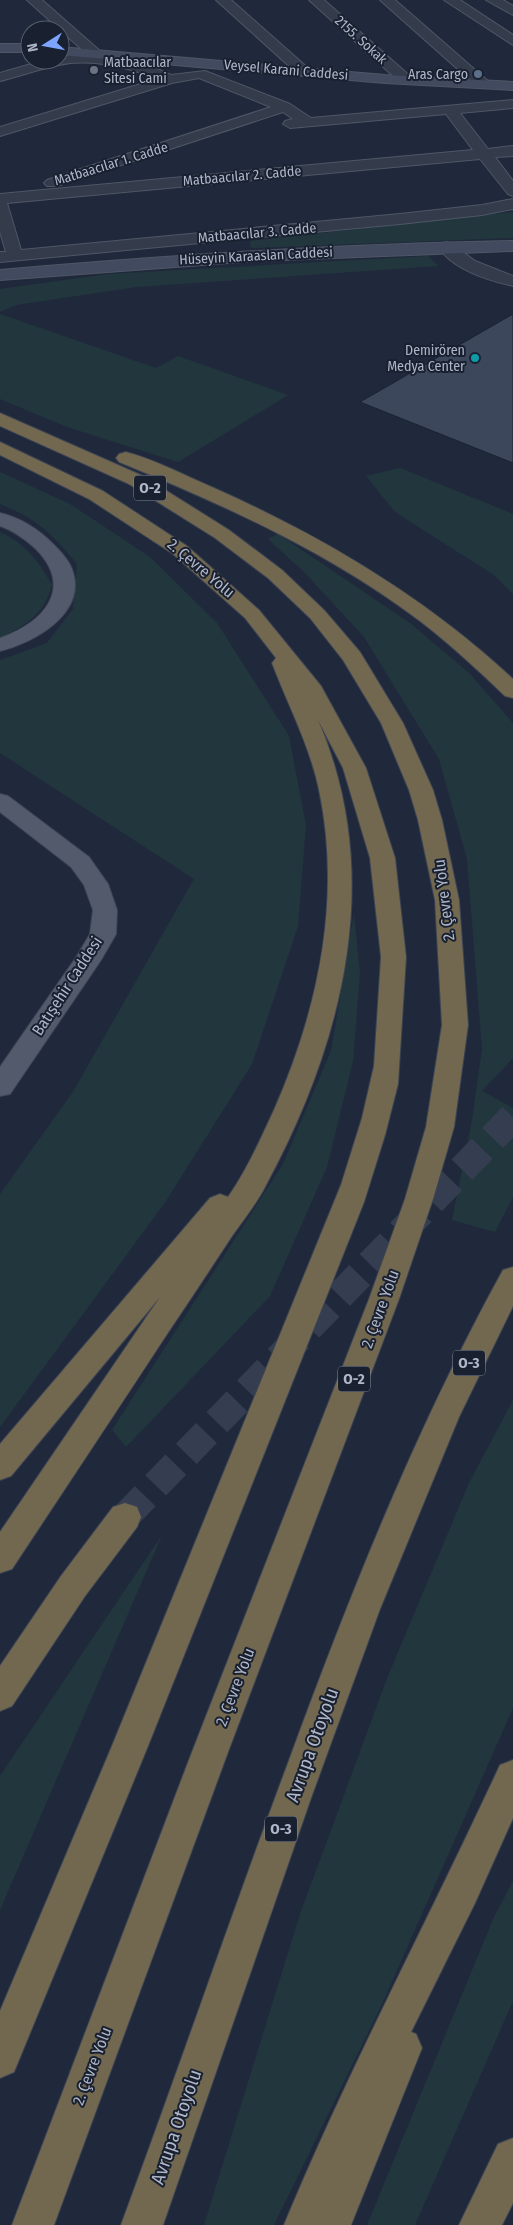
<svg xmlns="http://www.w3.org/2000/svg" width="513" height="2225" viewBox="0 0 513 2225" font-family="'Fira Sans Condensed',sans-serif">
  <rect width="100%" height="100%" fill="#20293c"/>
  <path fill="#22373d" d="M 513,212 L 513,238 L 251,248 L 250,241 Z
    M 428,256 L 438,266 L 136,287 L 16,305 L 0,312 L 0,289 L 108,274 Z
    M 0,314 L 156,368 L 178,356 L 288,395 L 178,462 L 67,427 L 0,399 Z
    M 400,468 L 513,514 L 513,594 L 494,575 L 395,512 L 366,476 Z
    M 0,472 L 70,504 L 150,557 L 217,623 L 289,736 L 306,825 L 298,926 L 252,1064 L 166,1201 L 0,1427 L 0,1194 L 73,1092 L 194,879 L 0,753 L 0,660 L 47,643 L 73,609 L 77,564 C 51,533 38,519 0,504 Z
    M 0,532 C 26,544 38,560 52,585 C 44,615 27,624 0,638 Z
    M 278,534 L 410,623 L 469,673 L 513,723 L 513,1058 L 482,1091 L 513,1108 L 513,1197 L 495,1232 L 452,1220 L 472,1120 L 482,1049 L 467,859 L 439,759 L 364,637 L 304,572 L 268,539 Z
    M 354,914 L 360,973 L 353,1061 L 327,1167 L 270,1296 L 126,1447 L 112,1430 L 283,1164 L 331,1051 Z
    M 513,1400 L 513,1708 L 383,2002 L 274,2225 L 204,2225 L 300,1914 L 388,1676 L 469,1483 Z
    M 162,1535 L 0,1910 L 0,1776 Z
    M 513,1881 L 513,2001 L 415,2225 L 367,2225 L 494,1917 Z"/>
  <path fill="#3c475b" stroke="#1b2332" d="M 513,314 L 513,463 L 360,402 Z"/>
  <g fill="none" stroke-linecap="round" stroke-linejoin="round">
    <path stroke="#353e51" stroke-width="29" stroke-dasharray="29 15" stroke-linecap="butt" d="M 125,1517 L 513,1117"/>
    <g stroke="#4f5666" stroke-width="2">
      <path id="street" d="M 27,0 L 42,0 L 100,51 L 102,54 L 100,57 L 141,62 L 171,75 L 205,71 L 290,104 L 311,118 L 513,100 L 513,108 L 460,113 L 488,149 L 513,146 L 513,156 L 495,157 L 513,181 L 513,196 L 508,194 L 480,159 L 7,203 L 21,250 L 400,214 L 482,205 L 513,199 L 513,209 L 482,215 L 400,224 L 0,262 L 0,252 L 6,252 L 0,232 L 0,194 L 473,150 L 446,114 L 290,128 L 283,124 L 285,121 L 293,119 L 283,112 L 57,186 L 47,186 L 44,183 L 47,180 L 271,107 L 199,78 L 172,83 L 0,136 L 0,127 L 157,79 C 128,67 90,58 59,65 C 39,69 20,76 0,81 L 0,73 L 45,60 L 60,60 L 60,56 L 88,55 Z
        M 216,0 L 231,0 L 309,69 L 311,72 L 309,75 L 299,75 Z
        M 309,0 L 324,0 L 411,77 L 413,80 L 411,83 L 401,83 Z
        M 380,0 L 395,0 L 489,82 L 491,85 L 489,88 L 479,88 Z
        M 444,0 L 460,0 L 513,35 L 513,45 Z
        M 486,0 L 503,0 L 513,6 L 513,15 Z
        M 446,242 L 452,244 L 475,261 L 513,276 L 513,286 C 487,280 454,270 438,247 Z"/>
    </g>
    <g stroke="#4f5666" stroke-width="2">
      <path id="secondary" d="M 0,44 L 30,44 L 30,52 L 0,52 Z
        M 60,47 L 385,75 L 513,82 L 513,90 L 385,83 L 60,55 Z
        M 513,241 L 513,251 L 256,261 L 0,280 L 0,270 C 171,255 342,244 513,241 Z"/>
    </g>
    <g stroke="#3d4555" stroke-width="2">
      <path id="primary" d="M 0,513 C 21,518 37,528 53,544 C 60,551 70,561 73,572 C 86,614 33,643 0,651 L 0,638 C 43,623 75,589 36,549 C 25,539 14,531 0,526 Z
        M 0,794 L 8,796 L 89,857 L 108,884 L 117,910 L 116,934 L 101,960 L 10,1094 L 0,1096 L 0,1067 L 77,956 L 90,934 L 93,910 L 84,885 L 71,867 L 0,812 Z"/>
    </g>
    <g stroke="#3c4353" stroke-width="2">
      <path id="highway" d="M 0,413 L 143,476 L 229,530 L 282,570 L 324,610 L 360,652 L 403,723 L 433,790 L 442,820 L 459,900 L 468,1025 L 454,1127 L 433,1199 L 399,1299 L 228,1752 L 54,2225 L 12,2225 L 192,1752 L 369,1299 L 405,1199 L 426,1127 L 442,1025 L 435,900 L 418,820 L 409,790 L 381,723 L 343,660 L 310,618 L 268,578 L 215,538 L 129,484 L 0,426 Z
        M 0,442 L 103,491 L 187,546 L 259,610 L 321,686 L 366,768 L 395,858 L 406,957 L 398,1084 L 385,1135 L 364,1202 L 148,1746 L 14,2072 L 0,2078 L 0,2011 L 112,1746 L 341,1185 L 362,1118 L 374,1066 L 381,957 L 370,858 L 343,768 L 318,720 C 385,876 344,1040 266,1185 C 257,1203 244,1219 232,1236 C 211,1268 190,1300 169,1331 C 117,1411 64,1490 12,1569 L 0,1573 L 0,1532 L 160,1297 L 11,1476 L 0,1480 L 0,1444 L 210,1198 L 220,1194 L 228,1197 C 247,1170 260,1140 274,1110 C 318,1010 342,899 319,790 C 310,746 288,705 272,663 L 276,658 L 245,618 L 173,554 L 89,499 L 0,455 Z
        M 126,452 C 156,460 186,476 214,488 C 324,537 425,597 513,679 L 513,698 L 505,696 C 478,670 450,644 420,621 C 329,552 224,505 119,462 L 116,458 L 119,454 Z
        M 513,1267 L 513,1306 L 459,1417 L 380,1609 L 311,1798 L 163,2225 L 121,2225 C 178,2071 231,1916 288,1763 C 350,1594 416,1428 503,1270 Z
        M 125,1503 L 137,1507 L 141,1517 L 137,1527 L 85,1596 L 12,1706 L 0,1711 L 0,1666 L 61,1576 L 113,1507 Z
        M 513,1760 L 513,1818 L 475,1903 L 411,2032 L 416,2034 L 422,2048 L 351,2225 L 284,2225 C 349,2068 429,1919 500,1765 Z
        M 513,2138 L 513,2203 L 502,2225 L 459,2225 L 498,2144 Z"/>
    </g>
    <use href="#street" fill="#343c4c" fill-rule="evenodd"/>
    <use href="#secondary" fill="#414a5f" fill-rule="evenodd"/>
    <use href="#primary" fill="#525a6c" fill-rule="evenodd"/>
    <use href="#highway" fill="#726850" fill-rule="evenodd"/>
  </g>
  <circle fill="#6b7280" stroke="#192130" stroke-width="2" cx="94" cy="70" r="5"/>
  <circle fill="#5c6f8a" stroke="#192130" stroke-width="2" cx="478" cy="74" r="5"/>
  <circle fill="#0f9aa8" stroke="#192130" stroke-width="2" cx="475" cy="358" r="5"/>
  <g text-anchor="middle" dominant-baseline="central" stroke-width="4" stroke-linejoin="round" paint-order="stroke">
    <g font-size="14" fill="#afb6c8" stroke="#192130">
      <text transform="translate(361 40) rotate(42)">2155. Sokak</text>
      <text transform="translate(286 70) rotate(5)">Veysel Karani Caddesi</text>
      <text transform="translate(111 164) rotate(-17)">Matbaacılar 1. Cadde</text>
      <text transform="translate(242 176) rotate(-5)">Matbaacılar 2. Cadde</text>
      <text transform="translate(257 233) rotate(-5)">Matbaacılar 3. Cadde</text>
      <text transform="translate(256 256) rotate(-3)">Hüseyin Karaaslan Caddesi</text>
    </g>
    <g font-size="14" fill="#afb6c8" stroke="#192130" text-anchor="end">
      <text x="104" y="62" text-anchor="start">Matbaacılar<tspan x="104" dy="16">Sitesi Cami</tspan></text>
      <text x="468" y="74">Aras Cargo</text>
      <text x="465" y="350">Demirören<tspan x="465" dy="16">Medya Center</tspan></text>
    </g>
    <g fill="#192130" stroke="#82899a" stroke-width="1">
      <rect x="134" y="475.5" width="32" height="25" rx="4"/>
      <rect x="453" y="1350.5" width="32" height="25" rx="4"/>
      <rect x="338" y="1366.5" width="32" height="25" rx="4"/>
      <rect x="265" y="1816.5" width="32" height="25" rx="4"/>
    </g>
    <g font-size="15" font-weight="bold" fill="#afb6c8">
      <text x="150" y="488">O-2</text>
      <text x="469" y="1363">O-3</text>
      <text x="354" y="1379">O-2</text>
      <text x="281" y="1829">O-3</text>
    </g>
    <g font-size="16" fill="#afb6c8" stroke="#192130">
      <text transform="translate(201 568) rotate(40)">2. Çevre Yolu</text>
      <text transform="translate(444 900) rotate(-97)">2. Çevre Yolu</text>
      <text transform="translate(67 986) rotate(-57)">Batışehir Caddesi</text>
      <text transform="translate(380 1309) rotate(-70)">2. Çevre Yolu</text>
      <text transform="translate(235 1687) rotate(-69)">2. Çevre Yolu</text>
      <text transform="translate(92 2066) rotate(-69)">2. Çevre Yolu</text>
    </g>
    <g font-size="19" fill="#afb6c8" stroke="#192130">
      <text transform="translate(312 1745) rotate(-70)">Avrupa Otoyolu</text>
      <text transform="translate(176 2127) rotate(-71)">Avrupa Otoyolu</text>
    </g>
  </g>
  <g transform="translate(45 45) rotate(259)"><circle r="24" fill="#192130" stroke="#555d6d"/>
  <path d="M0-4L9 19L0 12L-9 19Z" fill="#7da4ff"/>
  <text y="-8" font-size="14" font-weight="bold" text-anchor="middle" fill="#afb6c8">N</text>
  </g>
</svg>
